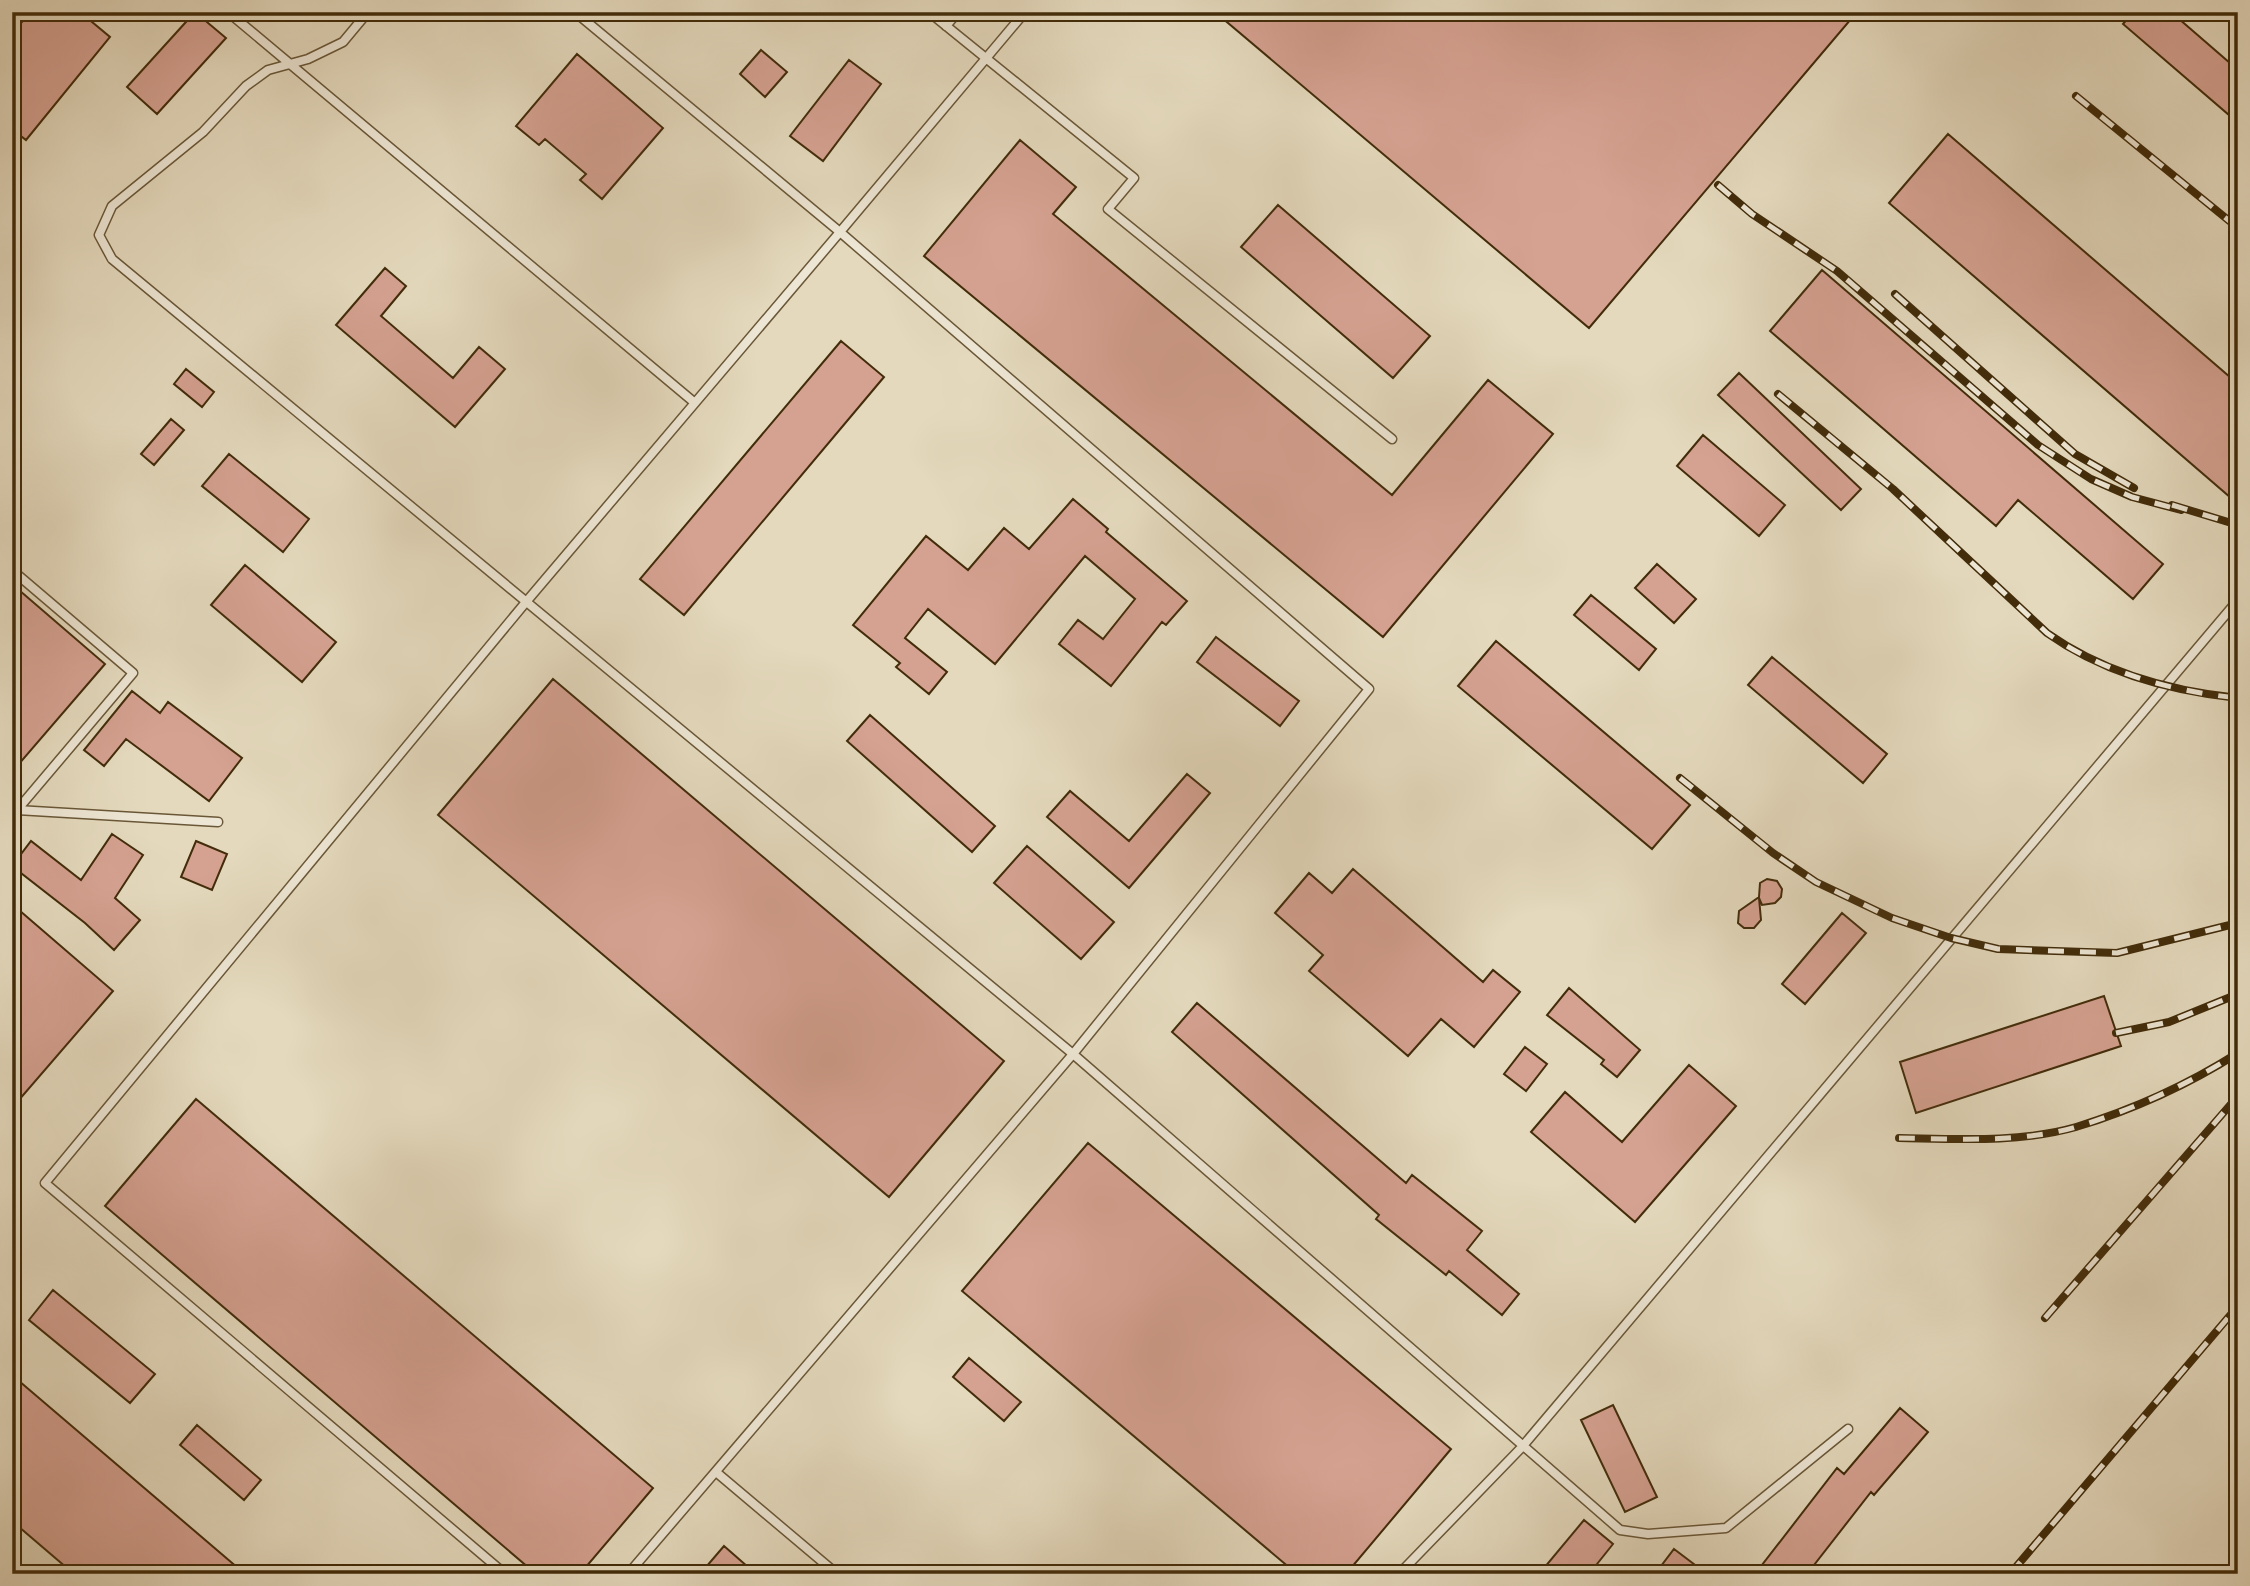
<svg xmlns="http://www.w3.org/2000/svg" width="2250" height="1586" viewBox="0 0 2250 1586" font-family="'Gentium Book Plus',serif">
  <rect width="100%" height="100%" fill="#e4d9bd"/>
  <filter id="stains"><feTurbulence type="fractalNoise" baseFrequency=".00286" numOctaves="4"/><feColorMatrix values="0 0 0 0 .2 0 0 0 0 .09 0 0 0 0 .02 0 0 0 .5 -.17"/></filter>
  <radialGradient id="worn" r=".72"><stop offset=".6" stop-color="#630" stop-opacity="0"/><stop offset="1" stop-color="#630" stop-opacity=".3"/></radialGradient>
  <path fill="#d5a191" stroke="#422c0a" stroke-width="2" d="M 30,12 L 80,12 L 110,37 L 26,140 L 12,129 L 12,34 Z
    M 195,12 L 226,38 L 157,114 L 127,87 Z
    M 1215,12 L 1857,12 L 1589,328 Z
    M 2133,12 L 2171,12 L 2238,70 L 2238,105 L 2229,115 L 2123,24 Z
    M 761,50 L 787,72 L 765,97 L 740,74 Z
    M 577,54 L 663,128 L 602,199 L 580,180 L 586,174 L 545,139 L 539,145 L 516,126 Z
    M 849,60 L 881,84 L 823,161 L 790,136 Z
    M 1948,134 L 2238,384 L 2238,504 L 1889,203 Z
    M 1020,140 L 1076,187 L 1053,214 L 1392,495 L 1488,380 L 1553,434 L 1383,637 L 924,256 Z
    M 1278,205 L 1430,336 L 1393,378 L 1241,247 Z
    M 385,268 L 406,286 L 381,316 L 453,378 L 479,347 L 505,369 L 455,427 L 336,325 Z
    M 1822,270 L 2163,564 L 2133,599 L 2018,500 L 1996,526 L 1770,331 Z
    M 841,341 L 884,377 L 684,615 L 640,579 Z
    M 186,369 L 214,392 L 202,407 L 174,384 Z
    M 1739,373 L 1861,489 L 1841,510 L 1718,395 Z
    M 171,419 L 184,430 L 154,465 L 141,454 Z
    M 1703,435 L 1785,505 L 1759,536 L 1677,466 Z
    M 229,454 L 309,519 L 283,552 L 202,486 Z
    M 1073,499 L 1108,529 L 1106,532 L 1187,601 L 1166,625 L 1162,622 L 1111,686 L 1059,644 L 1078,620 L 1103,639 L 1135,599 L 1085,556 L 995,664 L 928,609 L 905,638 L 947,672 L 929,694 L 896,667 L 900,663 L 853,625 L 926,536 L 968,570 L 1004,528 L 1029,549 Z
    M 1657,564 L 1696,599 L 1674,623 L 1635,588 Z
    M 245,565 L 336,642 L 302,682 L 211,605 Z
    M 12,584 L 105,664 L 12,772 Z
    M 1591,595 L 1656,649 L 1639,670 L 1574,615 Z
    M 1216,637 L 1299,701 L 1280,726 L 1197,662 Z
    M 1496,641 L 1690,805 L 1652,849 L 1458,686 Z
    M 1772,657 L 1887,754 L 1863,783 L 1748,685 Z
    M 553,679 L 1004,1061 L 889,1197 L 438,815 Z
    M 132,691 L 160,713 L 168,702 L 242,758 L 209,801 L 126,739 L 104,766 L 84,750 Z
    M 870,715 L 995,826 L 972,852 L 847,741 Z
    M 1187,774 L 1210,793 L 1129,888 L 1047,817 L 1070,791 L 1129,841 Z
    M 112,834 L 143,855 L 115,898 L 140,920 L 114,950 L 85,923 L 12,866 L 31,841 L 81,880 Z
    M 196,841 L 227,854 L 212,890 L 181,877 Z
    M 1027,846 L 1114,922 L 1081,959 L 994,883 Z
    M 1353,869 L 1483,982 L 1493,970 L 1520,992 L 1474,1047 L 1441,1019 L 1408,1056 L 1309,971 L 1323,955 L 1275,913 L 1309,873 L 1332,893 Z
    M 1767,879 L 1777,881 L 1782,889 L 1781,897 L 1775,903 L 1762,905 L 1759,898 L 1761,920 L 1754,928 L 1744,928 L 1738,923 L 1739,911 L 1759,897 L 1760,883 Z
    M 12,904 L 113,991 L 12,1108 Z
    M 1842,913 L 1866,933 L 1805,1004 L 1782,984 Z
    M 1569,988 L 1640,1050 L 1617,1077 L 1601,1064 L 1604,1060 L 1547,1015 Z
    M 2104,996 L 2121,1046 L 1916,1113 L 1900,1062 Z
    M 1197,1003 L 1406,1183 L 1412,1175 L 1482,1231 L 1467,1250 L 1519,1294 L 1502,1315 L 1449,1271 L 1446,1275 L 1376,1219 L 1379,1215 L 1172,1032 Z
    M 1525,1047 L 1547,1064 L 1526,1091 L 1504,1074 Z
    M 1689,1065 L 1736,1106 L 1635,1222 L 1531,1132 L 1565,1092 L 1622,1142 Z
    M 196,1099 L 653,1488 L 580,1574 L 536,1574 L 105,1206 Z
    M 1088,1143 L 1451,1449 L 1346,1574 L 1297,1574 L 962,1291 Z
    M 53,1290 L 155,1374 L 130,1403 L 29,1320 Z
    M 969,1358 L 1021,1402 L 1004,1421 L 953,1377 Z
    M 12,1375 L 245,1574 L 74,1574 L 12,1521 Z
    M 1613,1405 L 1657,1497 L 1625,1512 L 1581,1420 Z
    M 1900,1408 L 1928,1432 L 1874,1495 L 1871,1492 L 1807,1574 L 1755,1574 L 1837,1468 L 1844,1474 Z
    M 197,1425 L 261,1480 L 244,1500 L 180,1445 Z
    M 1584,1520 L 1613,1544 L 1589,1574 L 1539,1574 Z
    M 724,1546 L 756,1574 L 700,1574 Z
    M 1674,1549 L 1707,1574 L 1655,1574 Z"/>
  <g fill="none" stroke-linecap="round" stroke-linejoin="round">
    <g stroke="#6a5737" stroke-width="11">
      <path id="service" d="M 228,12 L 695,403
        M 368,12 L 343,42 L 308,59 L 268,70 L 246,86 L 203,132 L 112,206 L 99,235 L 112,259 L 1073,1054 L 1620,1530 L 1648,1534 L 1726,1528 L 1848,1429
        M 929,12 L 1134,178 L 1108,209 L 1392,439
        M 946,26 L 958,12
        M 12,570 L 133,673 L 12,816
        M 17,810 L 218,822
        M 716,1472 L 837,1574
        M 505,1574 L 45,1183 L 526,602 L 840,232 L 575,12
        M 628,1574 L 1073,1054 L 1369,689 L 840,232 L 1025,12
        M 1399,1574 L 1522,1447 L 2238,600"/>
    </g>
    <use href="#service" stroke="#ede6d4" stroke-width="8"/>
    <g stroke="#422c0a" stroke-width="8">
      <path id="rail" d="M 2076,96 L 2238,228
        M 1718,185 L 1752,214 L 1837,271 L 2038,445 L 2091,479 L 2132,497 L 2181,510
        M 1895,294 L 2075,454 L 2134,488
        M 1778,394 L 1893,489 L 2047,633 C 2102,672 2170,691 2238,698
        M 2172,505 L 2238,525
        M 1680,778 L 1773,853 L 1816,882 L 1892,918 L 1951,938 L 1998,949 L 2117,953 L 2238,923
        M 2116,1033 L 2169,1022 L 2238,994
        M 1899,1138 C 1957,1139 2020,1143 2076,1127 C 2132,1110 2189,1084 2238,1053
        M 2045,1318 L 2238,1096
        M 2010,1574 L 2238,1306
        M 2225,1574 L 2238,1559"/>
    </g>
    <use href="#rail" stroke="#ede6d4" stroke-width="5" stroke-dasharray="16" stroke-linecap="butt"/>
  </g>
  <rect width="2250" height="1586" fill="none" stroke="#e4d9bd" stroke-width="42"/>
  <rect x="14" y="14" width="2222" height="1558" fill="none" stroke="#422c0a" stroke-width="3.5"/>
  <rect x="21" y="21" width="2208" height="1544" fill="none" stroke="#422c0a" stroke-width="2"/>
  <rect width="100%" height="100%" filter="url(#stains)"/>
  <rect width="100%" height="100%" fill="url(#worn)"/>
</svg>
